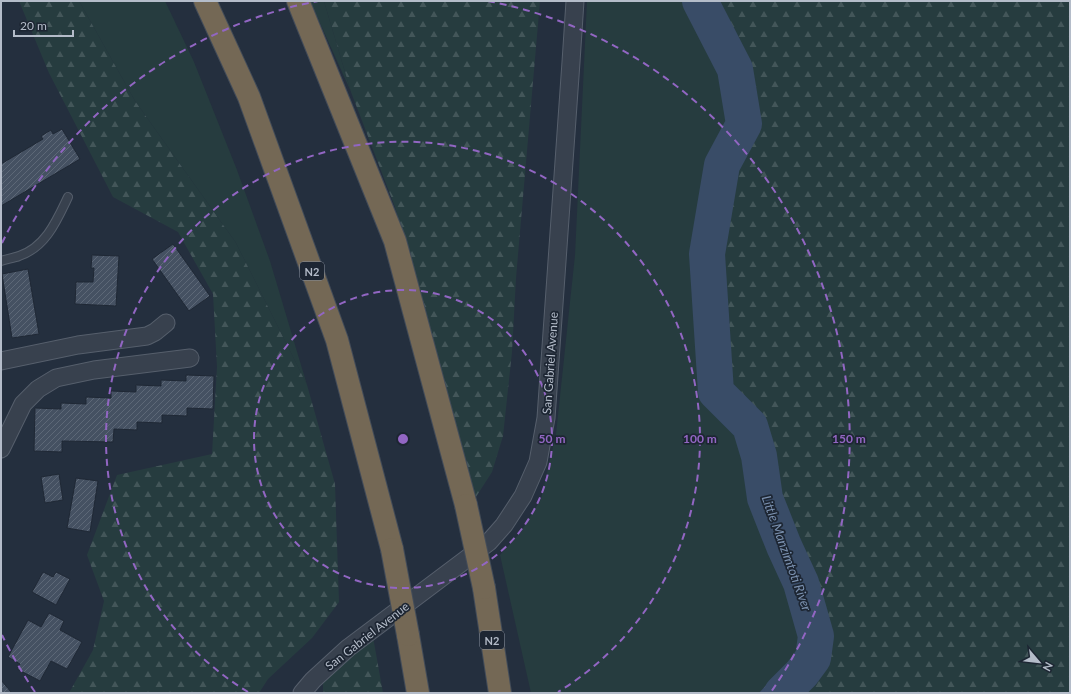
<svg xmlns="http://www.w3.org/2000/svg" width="1071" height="694" viewBox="0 0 1071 694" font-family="Lato,sans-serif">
  <defs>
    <pattern id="forest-firs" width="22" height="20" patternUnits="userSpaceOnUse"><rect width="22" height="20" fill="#263c3f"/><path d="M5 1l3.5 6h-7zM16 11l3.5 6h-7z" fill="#435659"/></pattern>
    <pattern id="water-waves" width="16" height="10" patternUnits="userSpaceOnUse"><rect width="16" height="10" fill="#394c67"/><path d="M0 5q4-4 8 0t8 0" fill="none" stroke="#53647b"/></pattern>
    <pattern id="building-hatch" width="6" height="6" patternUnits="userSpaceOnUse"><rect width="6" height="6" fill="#455162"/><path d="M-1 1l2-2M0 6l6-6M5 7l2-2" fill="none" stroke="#5d6877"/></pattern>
  </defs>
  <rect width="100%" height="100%" fill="#242f3e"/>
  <path fill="#263c3f" d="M 79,1 L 165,1 L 194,62 L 237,170 L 270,261 L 307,385 L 236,243 L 135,101 Z
    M 310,1 L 324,1 L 351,92 Z
    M 587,1 L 714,1 L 746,64 L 755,123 L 734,169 L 728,388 L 761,419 L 775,489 L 823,604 L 789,673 L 767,684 L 759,693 L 531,693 L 500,555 L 520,533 L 541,499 L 556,434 L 575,255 Z"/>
  <path fill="url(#forest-firs)" d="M 19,1 L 79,1 L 135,101 L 236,243 L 307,385 L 335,484 L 339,602 L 312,638 L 268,679 L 259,693 L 69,693 L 93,650 L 104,601 L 87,555 L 117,475 L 212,454 L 217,367 L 213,294 L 178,232 L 113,197 L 49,73 Z
    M 324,1 L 540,1 L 516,278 L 512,352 L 503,436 L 492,472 L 474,500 L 429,329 L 395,207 L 351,92 Z
    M 714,1 L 1070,1 L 1070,693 L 799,693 L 802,690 L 823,604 L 775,489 L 761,420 L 728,388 L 719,256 L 734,169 L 755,123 L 746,64 Z
    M 373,637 L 383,693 L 323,693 L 323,683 Z"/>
  <path fill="url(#water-waves)" d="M 823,604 L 824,651 L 802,690 L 799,693 L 759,693 L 767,684 L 789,673 Z"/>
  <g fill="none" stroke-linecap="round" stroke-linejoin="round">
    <path stroke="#394c67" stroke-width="36" d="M 700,1 L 735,69 L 744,124 L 722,165 L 707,254 L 716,392 L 750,426 L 759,456 L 765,498 L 784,546 L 801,583 L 816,636 L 813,658 L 802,673 L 782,693"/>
  </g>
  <path fill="url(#building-hatch)" stroke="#1f2835" d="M 62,129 L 80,159 L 1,206 L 1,164 L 43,139 L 41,136 L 51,130 L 53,134 Z
    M 173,244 L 210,296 L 189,311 L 152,259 Z
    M 92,255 L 119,256 L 116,306 L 75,304 L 76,282 L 93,282 L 94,268 L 91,268 Z
    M 28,269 L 39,334 L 12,338 L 2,274 Z
    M 186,375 L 214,376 L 213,409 L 187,408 L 187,416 L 162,415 L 162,423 L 137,422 L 137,430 L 114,429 L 113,442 L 62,441 L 62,452 L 34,451 L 35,408 L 61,409 L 61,403 L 86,404 L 86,397 L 111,398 L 111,391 L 136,392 L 136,385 L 161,386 L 161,380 L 186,381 Z
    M 59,474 L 63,500 L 45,503 L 41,477 Z
    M 76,478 L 98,481 L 90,532 L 67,528 Z
    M 43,572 L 53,577 L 56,572 L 70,579 L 56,605 L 32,592 Z
    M 49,613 L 64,621 L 60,630 L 82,642 L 67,669 L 51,661 L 40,681 L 17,669 L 20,664 L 8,657 L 28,620 L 41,627 Z
    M 1,680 L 11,692 L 10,693 L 1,693 Z"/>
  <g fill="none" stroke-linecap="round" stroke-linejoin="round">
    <g stroke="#565f6c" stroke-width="10">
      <path id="lane" d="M 1,261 C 7,259 14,258 19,256 C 46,247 57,220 68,197"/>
    </g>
    <g stroke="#565f6c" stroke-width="19">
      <path id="street" d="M 1,361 L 78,345 L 147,336 L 155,332 L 166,323
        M 1,449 L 23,404 L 38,389 L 56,378 L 94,370 L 190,358
        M 302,693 L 313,680 L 348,648 L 489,542 L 504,525 L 523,496 L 538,462 L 546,418 L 571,62 L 575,1"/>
    </g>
    <g stroke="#434c59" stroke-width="24">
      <path id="highway" d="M 205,1 L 249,97 L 337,340 L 392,549
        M 298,1 L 395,241 L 466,505
        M 484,588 L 500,693
        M 408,635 L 418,693"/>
    </g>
    <use href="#lane" stroke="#38414e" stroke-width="8"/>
    <use href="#street" stroke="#38414e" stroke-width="17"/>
    <use href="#highway" stroke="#746855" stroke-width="22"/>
    <g stroke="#434c59" stroke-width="24" stroke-linecap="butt">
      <path id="highway-bridge" d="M 466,505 L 484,588
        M 392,549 L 408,635"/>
    </g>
    <use href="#highway-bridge" stroke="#746855" stroke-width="22"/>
  </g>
  <g fill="none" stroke="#9266c3" stroke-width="2" stroke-dasharray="7 5">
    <circle cx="403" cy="439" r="149"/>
    <path d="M248 692A297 297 0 1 1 558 692"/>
    <path d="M35 692A446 446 0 0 1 2 635M2 243A446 446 0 0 1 318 1M488 1A446 446 0 0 1 771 692"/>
  </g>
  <g text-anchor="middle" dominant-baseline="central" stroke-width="3.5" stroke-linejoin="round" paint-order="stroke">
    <g fill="#1d2633" stroke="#878f9c" stroke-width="1">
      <rect x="300" y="262" width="24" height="18" rx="3"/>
      <rect x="480" y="631" width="24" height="18" rx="3"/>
    </g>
    <g font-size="11" font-weight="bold" fill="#b4bcc9">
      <text x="312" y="271">N2</text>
      <text x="492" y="640">N2</text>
    </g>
    <g font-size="12" fill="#b4bcc9" stroke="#1d2633">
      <text transform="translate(550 363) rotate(-86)">San Gabriel Avenue</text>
      <text transform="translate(367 636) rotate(-38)">San Gabriel Avenue</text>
    </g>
    <g font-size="13" font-style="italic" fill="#7c92b1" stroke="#1d2633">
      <text transform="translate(787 553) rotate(70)">Little Manzimtoti River</text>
    </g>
  </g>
  <circle cx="403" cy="439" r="6" fill="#9266c3" stroke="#1d2633" stroke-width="2"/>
  <g font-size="12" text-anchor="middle" font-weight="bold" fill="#9266c3" stroke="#1d2633" stroke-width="3.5" stroke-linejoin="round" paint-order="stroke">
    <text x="552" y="443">50 m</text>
    <text x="700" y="443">100 m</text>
    <text x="849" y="443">150 m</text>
  </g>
  <rect width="1071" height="694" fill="none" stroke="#b4bcc9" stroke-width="4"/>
  <g transform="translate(1039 662) rotate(118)" stroke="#1d2633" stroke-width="3" paint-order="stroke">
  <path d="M0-3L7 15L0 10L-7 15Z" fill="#b4bcc9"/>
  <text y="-6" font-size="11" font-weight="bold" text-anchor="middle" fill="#b4bcc9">N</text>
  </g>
  <path d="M14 30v6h59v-6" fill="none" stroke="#b4bcc9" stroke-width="2"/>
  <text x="20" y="30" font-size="12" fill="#b4bcc9" stroke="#1d2633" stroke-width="3" paint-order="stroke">20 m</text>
</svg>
